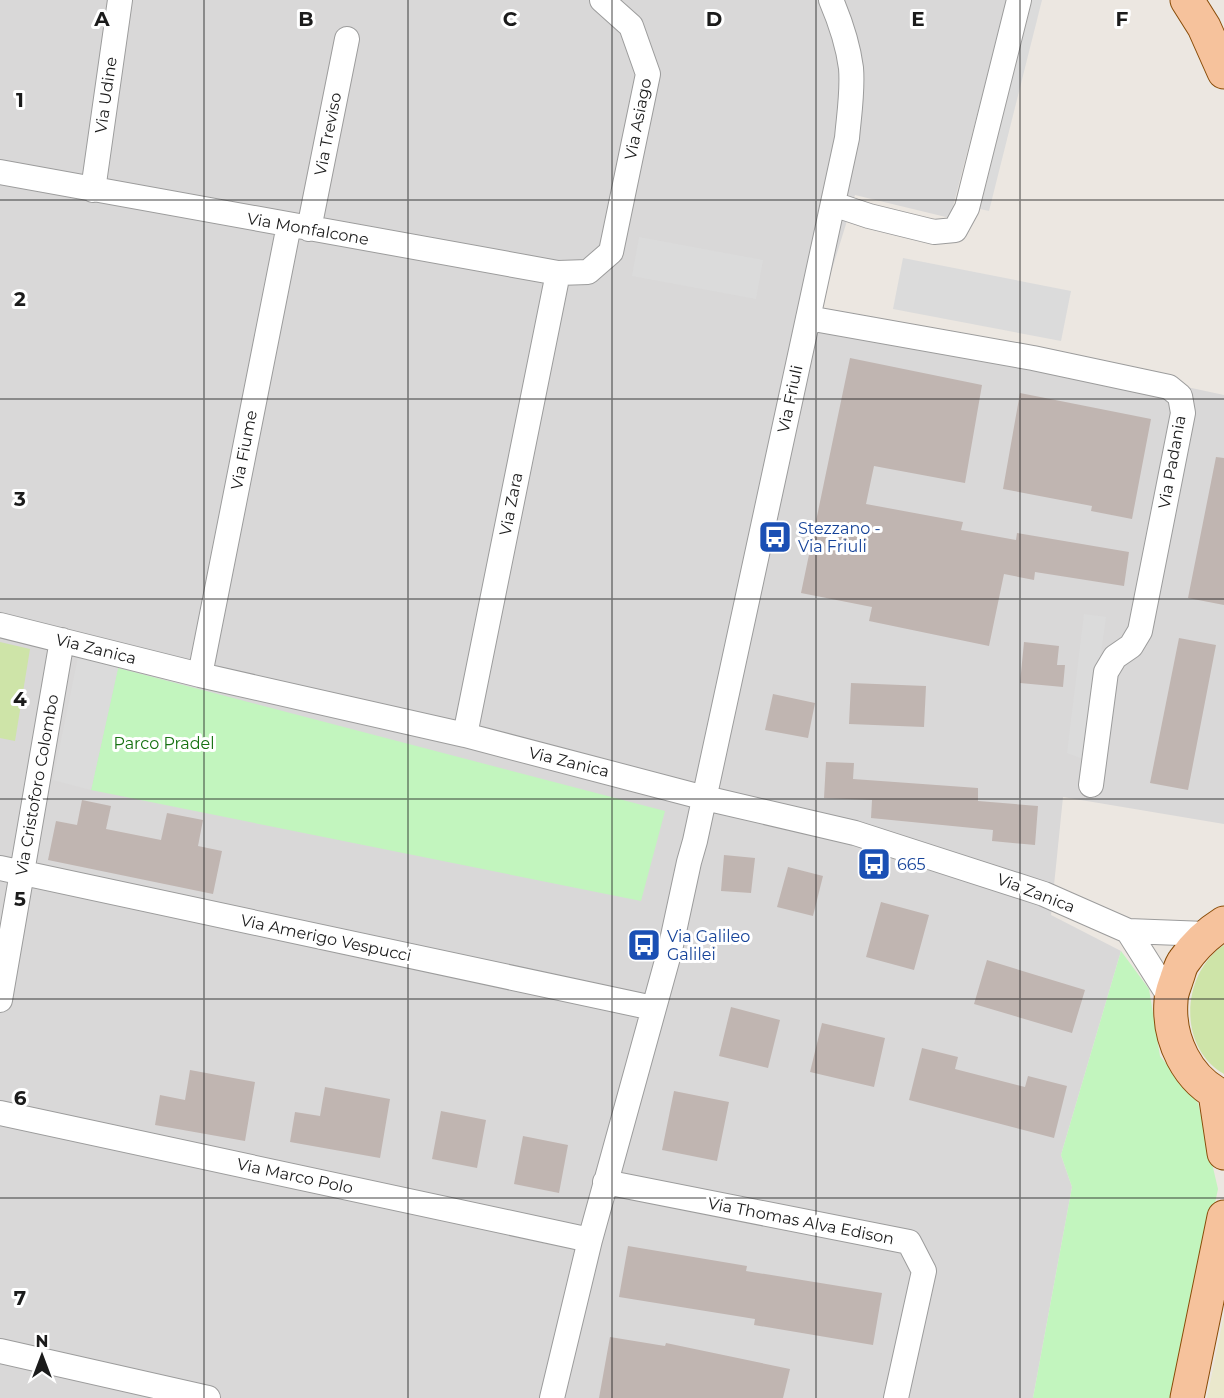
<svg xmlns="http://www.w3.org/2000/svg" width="1224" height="1398" viewBox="0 0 1224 1398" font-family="Montserrat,sans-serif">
  <rect width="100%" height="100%" fill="#ece7e1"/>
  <path fill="#d9d8d8" d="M 0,0 L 1007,0 L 950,218 L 855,195 L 820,308 L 1224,395 L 1224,824 L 1063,797 L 1051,915 L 1121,951 L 1061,1155 L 1072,1187 L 1033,1398 L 0,1398 Z"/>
  <path fill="#eae8cc" d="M 1224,1315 L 1224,1398 L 1207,1398 Z"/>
  <path fill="#cee4a8" d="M 0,642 L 30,649 L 15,741 L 0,738 Z
    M 1224,945 L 1224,1074 C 1177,1047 1181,974 1224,945 Z"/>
  <path fill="#c2f5be" d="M 118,668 L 665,811 L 641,901 L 91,790 Z
    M 1121,951 L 1149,989 L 1160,1056 L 1198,1103 L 1218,1189 L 1173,1398 L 1033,1398 L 1072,1187 L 1061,1155 Z"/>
  <path fill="#dbdbdb" d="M 1032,0 L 1042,0 L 989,211 L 980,209 Z
    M 639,237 L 763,260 L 756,299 L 632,276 Z
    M 903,258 L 1071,291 L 1061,341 L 893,309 Z
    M 1084,614 L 1106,617 L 1086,760 L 1067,753 Z
    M 78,657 L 118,668 L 91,790 L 53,780 Z"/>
  <path fill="#c0b5b1" d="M 850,358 L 982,385 L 965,483 L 874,466 L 866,504 L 963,522 L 961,530 L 1016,540 L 1017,533 L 1129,552 L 1124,586 L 1035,572 L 1034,580 L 1004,574 L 989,646 L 869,621 L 872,607 L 801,593 Z
    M 1020,393 L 1151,419 L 1132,519 L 1091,511 L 1092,506 L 1003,489 Z
    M 1216,457 L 1224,458 L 1224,605 L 1188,598 Z
    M 1179,638 L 1216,645 L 1188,790 L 1150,783 Z
    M 1024,642 L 1059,646 L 1057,665 L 1065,665 L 1063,687 L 1020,683 Z
    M 851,683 L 926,686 L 924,727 L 849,724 Z
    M 773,694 L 815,703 L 808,738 L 765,730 Z
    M 826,762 L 854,763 L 853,779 L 978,788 L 978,801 L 1038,806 L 1035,845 L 992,841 L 993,830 L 871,818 L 872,800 L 824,798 Z
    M 82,800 L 111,806 L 106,829 L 161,840 L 167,813 L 203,820 L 198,846 L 222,851 L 213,894 L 48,860 L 56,821 L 77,825 Z
    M 724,855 L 755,858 L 751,893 L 721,891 Z
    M 788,867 L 823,876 L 813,916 L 777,907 Z
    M 881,902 L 929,915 L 914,970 L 866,957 Z
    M 987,960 L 1085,990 L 1072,1033 L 974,1004 Z
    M 731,1007 L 780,1020 L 768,1068 L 719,1056 Z
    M 822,1023 L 885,1038 L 874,1087 L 810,1072 Z
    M 922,1048 L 958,1057 L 955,1069 L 1025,1087 L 1028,1076 L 1067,1086 L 1054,1138 L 909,1100 Z
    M 190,1070 L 255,1082 L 245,1141 L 155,1125 L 160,1095 L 185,1100 Z
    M 325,1087 L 390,1099 L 380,1158 L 290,1142 L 295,1112 L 320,1116 Z
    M 674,1091 L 729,1102 L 717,1161 L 662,1150 Z
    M 441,1111 L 486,1120 L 477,1168 L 432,1159 Z
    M 523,1136 L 568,1145 L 559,1193 L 514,1184 Z
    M 628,1246 L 747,1266 L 746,1271 L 882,1293 L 873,1345 L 754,1325 L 755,1319 L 619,1297 Z
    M 610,1337 L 665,1346 L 666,1343 L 790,1369 L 783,1398 L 599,1398 Z"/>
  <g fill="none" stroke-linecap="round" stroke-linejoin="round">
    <g stroke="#9c9c9c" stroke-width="26">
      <path id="street" d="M 0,172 L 558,273 L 588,272 L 611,252 L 648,74 L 631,26 L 602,0
        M 93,190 L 120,0
        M 833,204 L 869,216 L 934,232 L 955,230 L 967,208 L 1019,0
        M 309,229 L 347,39
        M 808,318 L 1033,358 L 1169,387 L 1180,396 L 1183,413 L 1140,631 L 1131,646 L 1115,657 L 1106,672 L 1091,785
        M 0,625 L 200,675 L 465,735 L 705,798 L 855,833 L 1044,894 L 1128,931 L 1206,934
        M 200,675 L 289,225
        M 465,735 L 558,273
        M 0,868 L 653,1008
        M 1128,931 L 1171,999
        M 0,1000 L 62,640
        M 0,1113 L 590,1240
        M 605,1182 L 909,1242 L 924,1271 L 896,1398
        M 0,1351 L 208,1398
        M 552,1398 L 590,1240 L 670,950 L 689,862 L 695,841 L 847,138 C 849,115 853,91 851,68 C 848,45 840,21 831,0"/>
    </g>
    <g stroke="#894c08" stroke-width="35">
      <path id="primary" d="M 1187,0 L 1204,27 L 1224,72
        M 1224,923 C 1208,933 1195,945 1184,961 C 1180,966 1179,973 1177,978 C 1175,985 1171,993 1171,1001 C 1168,1039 1187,1081 1224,1097
        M 1215,1093 L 1224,1153
        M 1187,1398 L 1224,1217"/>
    </g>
    <use href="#street" stroke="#fff" stroke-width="24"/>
    <use href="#primary" stroke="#f6c29c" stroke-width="33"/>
  </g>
  <path fill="none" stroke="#1b1b1b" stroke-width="1.5" stroke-opacity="0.55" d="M 204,0 L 204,1398M 408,0 L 408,1398M 612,0 L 612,1398M 816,0 L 816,1398M 1020,0 L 1020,1398M 0,200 L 1224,200M 0,399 L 1224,399M 0,599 L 1224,599M 0,799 L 1224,799M 0,999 L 1224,999M 0,1198 L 1224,1198"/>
  <defs>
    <g id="bus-square" transform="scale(1.725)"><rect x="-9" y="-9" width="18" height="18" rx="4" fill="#1a4fb4" stroke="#fff"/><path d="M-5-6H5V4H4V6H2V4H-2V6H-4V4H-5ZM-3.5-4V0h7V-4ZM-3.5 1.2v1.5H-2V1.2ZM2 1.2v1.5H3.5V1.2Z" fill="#fff"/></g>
  </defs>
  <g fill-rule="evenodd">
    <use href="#bus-square" x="775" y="537"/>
    <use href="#bus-square" x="874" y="864"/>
    <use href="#bus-square" x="644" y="945"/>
  </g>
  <g text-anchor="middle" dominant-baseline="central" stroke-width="6" stroke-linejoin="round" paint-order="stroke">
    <g font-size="16" fill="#1b1b1b" stroke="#fff">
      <text transform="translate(106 95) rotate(-82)">Via Udine</text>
      <text transform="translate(638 119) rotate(-79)">Via Asiago</text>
      <text transform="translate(328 134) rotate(-79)">Via Treviso</text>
      <text transform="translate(308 229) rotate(10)">Via Monfalcone</text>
      <text transform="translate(790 399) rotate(-78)">Via Friuli</text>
      <text transform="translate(244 450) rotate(-79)">Via Fiume</text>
      <text transform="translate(1172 462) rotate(-80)">Via Padania</text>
      <text transform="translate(511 504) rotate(-79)">Via Zara</text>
      <text transform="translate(96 649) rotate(14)">Via Zanica</text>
      <text transform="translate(569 762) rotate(14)">Via Zanica</text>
      <text transform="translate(37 785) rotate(-80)">Via Cristoforo Colombo</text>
      <text transform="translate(1036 893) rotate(21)">Via Zanica</text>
      <text transform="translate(326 938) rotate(12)">Via Amerigo Vespucci</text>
      <text transform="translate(295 1176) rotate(12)">Via Marco Polo</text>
      <text transform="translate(801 1221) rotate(11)">Via Thomas Alva Edison</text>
    </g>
    <g font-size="16" fill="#164399" stroke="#fff" text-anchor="start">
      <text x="798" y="528">Stezzano -<tspan x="798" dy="18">Via Friuli</tspan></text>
      <text x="897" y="864">665</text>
      <text x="667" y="936">Via Galileo<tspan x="667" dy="18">Galilei</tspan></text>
    </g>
    <g font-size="16" fill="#167111" stroke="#fff">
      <text x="164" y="743">Parco Pradel</text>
    </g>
  </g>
  <g font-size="20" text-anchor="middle" font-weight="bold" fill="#1b1b1b" stroke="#fff" stroke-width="6" stroke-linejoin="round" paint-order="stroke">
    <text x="102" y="26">A</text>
    <text x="306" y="26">B</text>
    <text x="510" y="26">C</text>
    <text x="714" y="26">D</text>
    <text x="918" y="26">E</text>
    <text x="1122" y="26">F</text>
    <text x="20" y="107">1</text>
    <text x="20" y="306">2</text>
    <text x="20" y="506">3</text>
    <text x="20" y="706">4</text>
    <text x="20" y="906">5</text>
    <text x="20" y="1105">6</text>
    <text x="20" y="1305">7</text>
  </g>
  <g transform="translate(42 1356)" stroke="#ffffff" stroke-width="4.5" paint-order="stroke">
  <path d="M0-4.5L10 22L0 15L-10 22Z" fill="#1b1b1b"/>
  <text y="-9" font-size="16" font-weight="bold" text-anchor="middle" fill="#1b1b1b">N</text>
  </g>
</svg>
